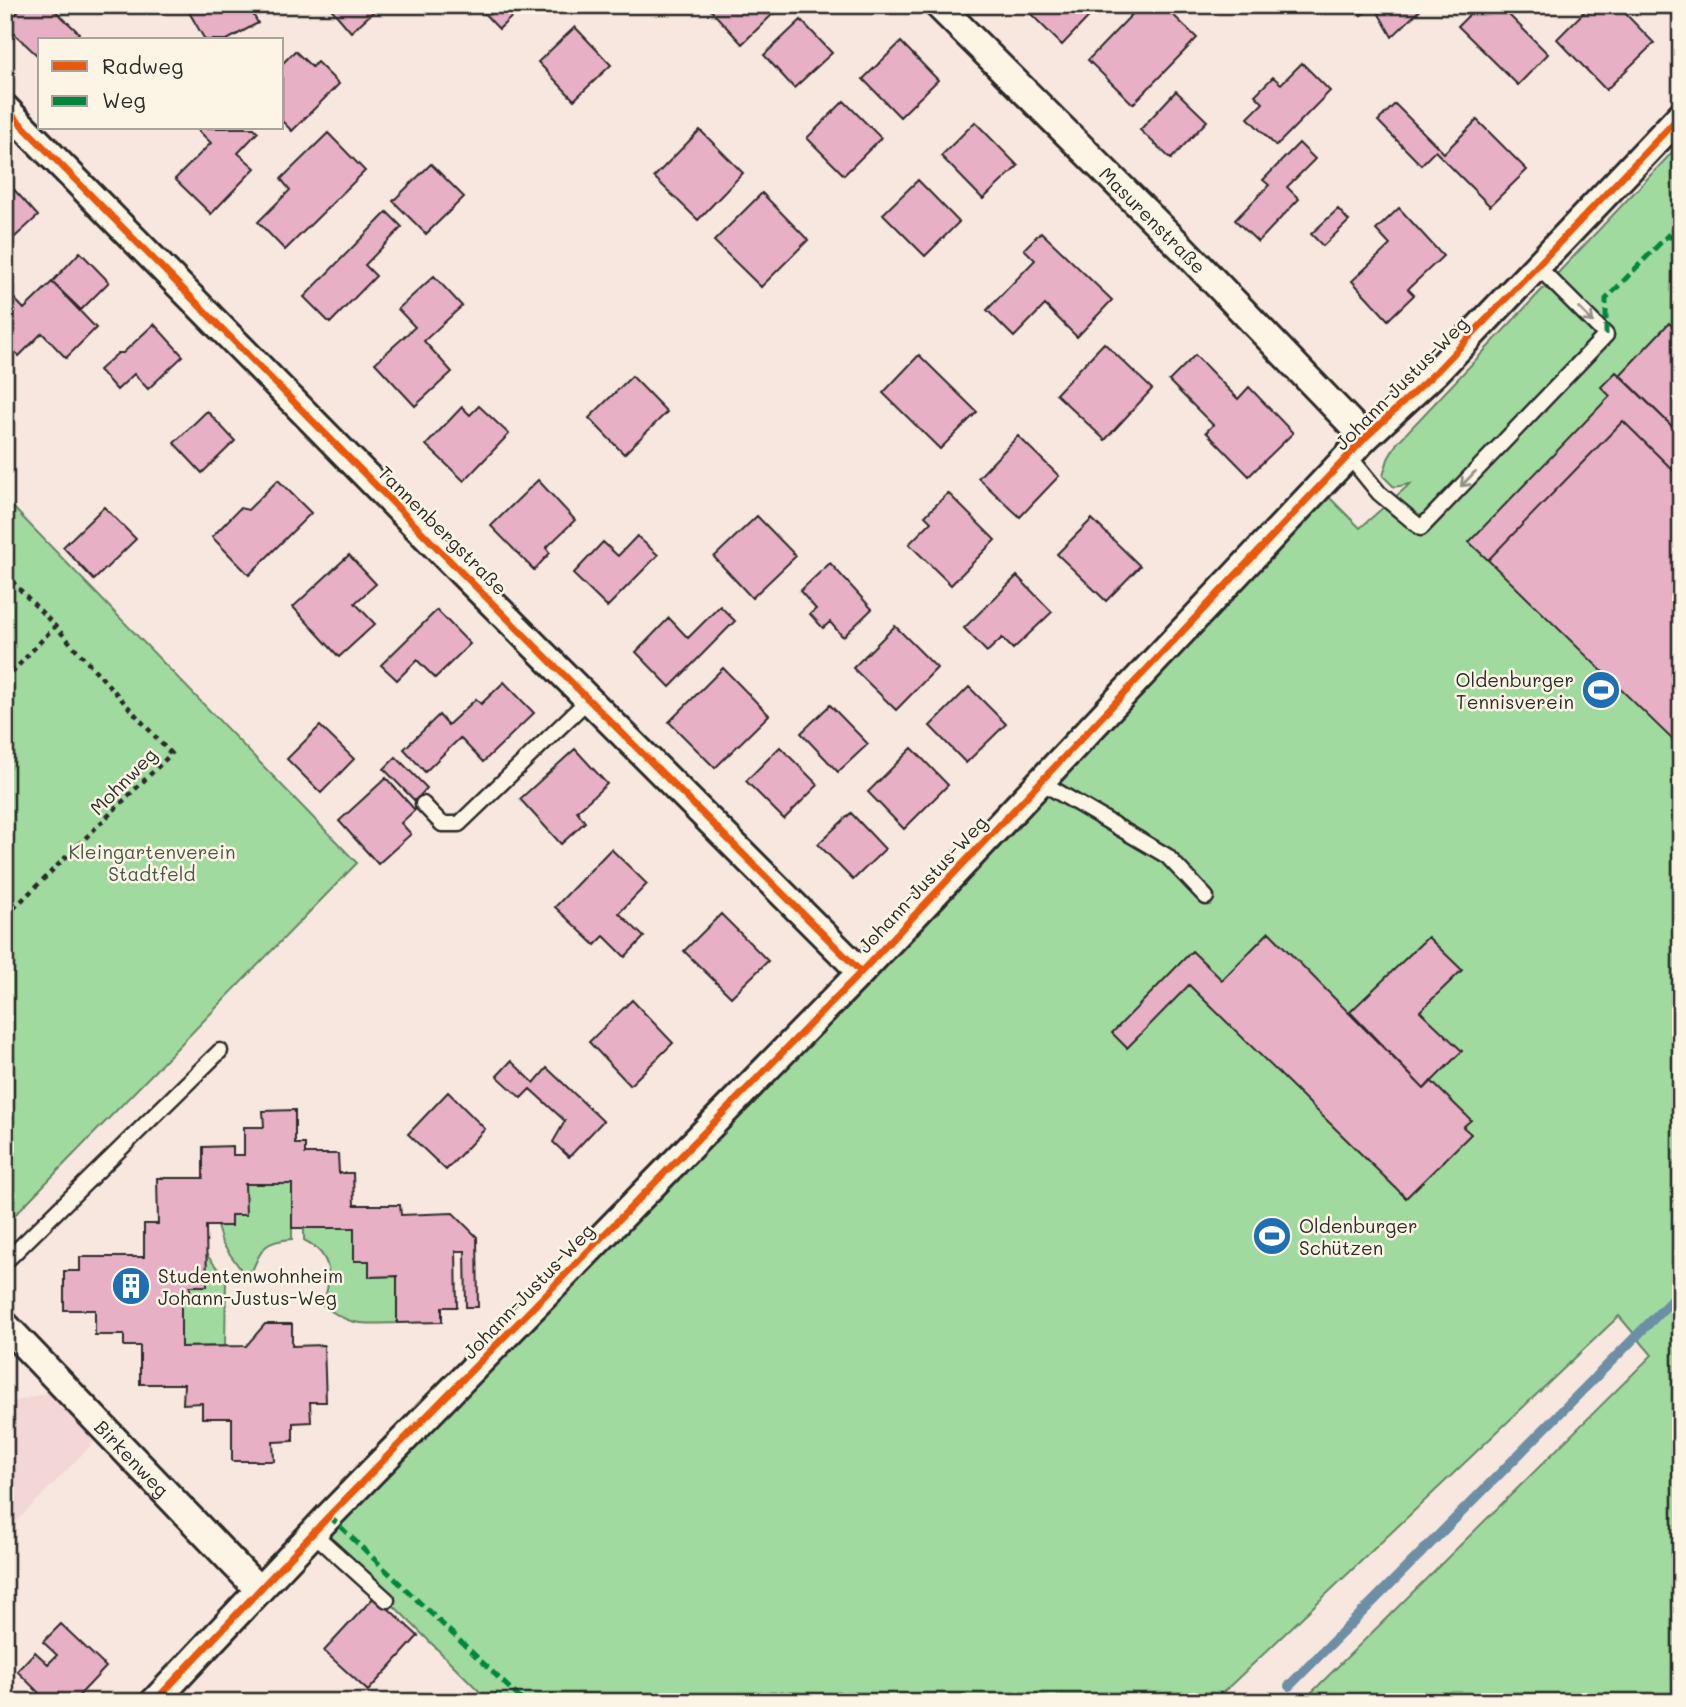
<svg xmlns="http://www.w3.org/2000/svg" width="1686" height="1707" viewBox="0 0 1686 1707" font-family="Mali,sans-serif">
  <rect width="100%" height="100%" fill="#f8e7de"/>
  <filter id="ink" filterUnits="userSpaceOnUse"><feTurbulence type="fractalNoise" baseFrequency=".0143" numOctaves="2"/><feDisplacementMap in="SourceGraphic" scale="14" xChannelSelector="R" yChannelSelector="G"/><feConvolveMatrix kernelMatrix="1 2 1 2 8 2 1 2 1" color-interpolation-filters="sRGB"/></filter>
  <g filter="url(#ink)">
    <path fill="#f3d6d6" d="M 66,1388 L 106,1430 L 5,1533 L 5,1404 Z"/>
    <path fill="#a0da9f" stroke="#668265" stroke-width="2" d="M 1681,143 L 1681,1702 L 1309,1702 L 1307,1697 L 1652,1355 L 1619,1316 L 1213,1702 L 490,1702 L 321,1533 L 1320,488 L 1360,528 L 1410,484 L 1394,487 L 1383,476 L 1388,459 L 1397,443 Z
      M 5,499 L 357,863 L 5,1225 Z
      M 245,1184 L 292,1184 L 292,1239 C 265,1241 262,1247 252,1271 L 242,1271 L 222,1243 L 217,1226 L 231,1226 L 231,1215 Z
      M 304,1228 L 354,1228 L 354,1261 L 369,1261 L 370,1277 L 397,1276 L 397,1323 C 364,1324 350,1327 323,1305 C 332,1277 333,1255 304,1240 Z
      M 206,1254 L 226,1279 L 225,1346 L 181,1347 L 181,1301 L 190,1300 L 190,1286 L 207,1285 Z"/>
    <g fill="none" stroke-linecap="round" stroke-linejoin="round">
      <path stroke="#6c8fa5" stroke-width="10" d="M 1289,1686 L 1681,1291"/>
    </g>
    <path fill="#e8b0c4" stroke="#2b2b2b" stroke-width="2" d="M 24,5 L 49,5 L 79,33 L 72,40 L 40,40 L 40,58 L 5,25 Z
      M 201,5 L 248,5 L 258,23 L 227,40 L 205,40 L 189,12 Z
      M 328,5 L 381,5 L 351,32 Z
      M 476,5 L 524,5 L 499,29 Z
      M 706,5 L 782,5 L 742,44 Z
      M 1022,5 L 1100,5 L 1062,45 Z
      M 1141,5 L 1163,5 L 1197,38 L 1133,104 L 1088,60 Z
      M 1356,5 L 1425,5 L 1392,37 L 1375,7 L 1361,15 Z
      M 1479,5 L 1499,5 L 1548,54 L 1518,85 L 1458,26 Z
      M 1591,5 L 1617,5 L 1654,43 L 1606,90 L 1557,39 Z
      M 801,20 L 832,53 L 794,88 L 764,55 Z
      M 575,27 L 611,65 L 574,100 L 538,62 Z
      M 901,42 L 938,80 L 900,117 L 863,79 Z
      M 295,51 L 312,67 L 317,62 L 339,84 L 292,131 L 282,121 L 282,64 Z
      M 1302,63 L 1330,91 L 1276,146 L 1248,118 L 1263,103 L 1255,95 L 1273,77 L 1281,84 Z
      M 1176,91 L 1207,121 L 1171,159 L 1140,130 Z
      M 844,101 L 881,138 L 844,175 L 807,138 Z
      M 1395,104 L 1444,153 L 1477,120 L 1527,170 L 1490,206 L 1435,151 L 1421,165 L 1378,121 Z
      M 975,122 L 1018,166 L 983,199 L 941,156 Z
      M 196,128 L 254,128 L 258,132 L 238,153 L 255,168 L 211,214 L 175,179 L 211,143 Z
      M 700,130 L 743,173 L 698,220 L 654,177 Z
      M 328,133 L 365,171 L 285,250 L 258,222 L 290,190 L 281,179 Z
      M 1299,143 L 1315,159 L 1287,187 L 1299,199 L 1258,242 L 1235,220 L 1269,185 L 1263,180 Z
      M 431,164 L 464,197 L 426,234 L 393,201 Z
      M 918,180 L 959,222 L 925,256 L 883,214 Z
      M 9,184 L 38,216 L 5,246 L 5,188 Z
      M 762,193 L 808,240 L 761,287 L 714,241 Z
      M 1399,208 L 1443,256 L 1408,289 L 1414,295 L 1388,320 L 1352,281 L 1390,245 L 1376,230 Z
      M 1338,209 L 1349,221 L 1323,246 L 1311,234 Z
      M 387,212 L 402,227 L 365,265 L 376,276 L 330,323 L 304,297 Z
      M 1041,232 L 1112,300 L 1077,337 L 1045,305 L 1014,337 L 987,310 L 1035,260 L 1024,249 Z
      M 80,252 L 109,282 L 81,310 L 52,282 Z
      M 434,276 L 462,306 L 424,341 L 452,372 L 415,406 L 375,363 L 415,327 L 398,309 Z
      M 52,282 L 96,328 L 66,358 L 42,333 L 19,356 L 5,342 L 5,300 L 11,295 L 24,309 Z
      M 1681,322 L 1681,336 L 1674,329 Z
      M 1669,323 L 1681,336 L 1681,427 L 1677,431 L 1620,375 Z
      M 154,324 L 183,356 L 148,389 L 134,374 L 117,390 L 99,370 L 118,353 L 123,353 Z
      M 1104,343 L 1152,389 L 1105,440 L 1056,394 Z
      M 919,355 L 977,412 L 940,449 L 883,393 Z
      M 1195,355 L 1238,399 L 1249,387 L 1293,433 L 1249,476 L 1206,432 L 1213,425 L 1169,381 Z
      M 1616,372 L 1681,435 L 1681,478 L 1623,421 L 1488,560 L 1469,542 L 1610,396 L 1601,387 Z
      M 632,376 L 667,412 L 624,454 L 589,418 Z
      M 479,406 L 509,434 L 464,481 L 426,445 L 462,407 L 470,415 Z
      M 207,411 L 235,441 L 202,473 L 174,443 Z
      M 1623,421 L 1681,478 L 1681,748 L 1488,560 Z
      M 1018,436 L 1059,476 L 1020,517 L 978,478 Z
      M 278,480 L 311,513 L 249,575 L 212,537 L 240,508 L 248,510 Z
      M 538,480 L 575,520 L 546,548 L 550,553 L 534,570 L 491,526 Z
      M 948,493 L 995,540 L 951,585 L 909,544 L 931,522 L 925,516 Z
      M 104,507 L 136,539 L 94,580 L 63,547 Z
      M 757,516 L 796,556 L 752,598 L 714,557 Z
      M 1092,519 L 1140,566 L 1106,601 L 1057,554 Z
      M 637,536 L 658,555 L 607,607 L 573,574 L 603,542 L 618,556 Z
      M 349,555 L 376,584 L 355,603 L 375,624 L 339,657 L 293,607 Z
      M 830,563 L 872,609 L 843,637 L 830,622 L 823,628 L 810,614 L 816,609 L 800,591 Z
      M 1017,576 L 1052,612 L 1013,649 L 1002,638 L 987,652 L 964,628 Z
      M 720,606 L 735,621 L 670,687 L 636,652 L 669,618 L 688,638 Z
      M 437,610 L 470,644 L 435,678 L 417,660 L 397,680 L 381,665 Z
      M 895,626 L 937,668 L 896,710 L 853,668 Z
      M 723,668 L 769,715 L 715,768 L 669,722 Z
      M 504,682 L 534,713 L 483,762 L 460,738 L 425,772 L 404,749 L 439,715 L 448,725 L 476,699 L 481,704 Z
      M 969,687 L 1006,724 L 966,763 L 930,726 Z
      M 830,705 L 868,744 L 838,772 L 801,733 Z
      M 320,726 L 354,759 L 321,793 L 287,759 Z
      M 780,747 L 818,785 L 784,819 L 746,781 Z
      M 912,748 L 948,785 L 904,829 L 868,792 Z
      M 575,749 L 607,784 L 577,811 L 585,822 L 561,844 L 520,799 Z
      M 396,757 L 427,788 L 415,801 L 384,769 Z
      M 386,778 L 415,810 L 401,823 L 411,834 L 378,864 L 339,821 Z
      M 851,813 L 885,849 L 853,880 L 818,844 Z
      M 611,849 L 647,884 L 619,913 L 644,937 L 625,957 L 604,936 L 595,945 L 555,907 Z
      M 721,914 L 768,961 L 731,997 L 684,951 Z
      M 1269,932 L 1424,1089 L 1431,1081 L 1471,1120 L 1463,1127 L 1471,1134 L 1406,1198 L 1189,985 L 1127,1048 L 1112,1033 L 1192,951 L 1222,980 Z
      M 1428,937 L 1462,970 L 1420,1011 L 1462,1051 L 1424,1089 L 1350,1012 Z
      M 632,1000 L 673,1043 L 630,1085 L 589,1042 Z
      M 511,1061 L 534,1083 L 547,1068 L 603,1121 L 569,1157 L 553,1142 L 565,1121 L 530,1089 L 521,1098 L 497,1076 Z
      M 448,1092 L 485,1129 L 446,1170 L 408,1134 Z
      M 295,1110 L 295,1144 L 305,1144 L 305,1154 L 338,1154 L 339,1173 L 353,1173 L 354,1205 L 400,1205 L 401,1215 L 453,1213 L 477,1237 L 478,1307 L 466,1307 L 465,1251 L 456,1251 L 457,1307 L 442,1307 L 442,1322 L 397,1323 L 397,1276 L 369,1277 L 369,1261 L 354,1261 L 354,1228 L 292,1228 L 292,1184 L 245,1184 L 246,1215 L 231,1215 L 231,1226 L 206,1226 L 207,1286 L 190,1286 L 190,1301 L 181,1301 L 181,1347 L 246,1346 L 265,1324 L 292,1324 L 292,1346 L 324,1345 L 326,1402 L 310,1402 L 311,1422 L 293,1423 L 293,1441 L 273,1442 L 274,1461 L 232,1461 L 232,1418 L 202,1418 L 202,1403 L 183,1404 L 184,1384 L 140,1384 L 140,1346 L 124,1346 L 124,1335 L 95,1335 L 95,1310 L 64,1310 L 64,1271 L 80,1271 L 80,1257 L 144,1257 L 144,1224 L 158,1224 L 157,1178 L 203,1178 L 203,1147 L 233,1146 L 233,1155 L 244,1155 L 244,1127 L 264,1127 L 263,1111 Z
      M 375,1596 L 418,1636 L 368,1691 L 324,1651 Z
      M 61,1624 L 106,1667 L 73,1702 L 48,1702 L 17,1671 L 35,1652 L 48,1664 L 57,1655 L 43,1642 Z"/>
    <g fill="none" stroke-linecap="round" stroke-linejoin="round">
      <g stroke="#2b2b2b" stroke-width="19">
        <path id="service" d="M 1349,456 L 1379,493 L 1421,528 L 1606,335 L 1538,267
          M 1041,782 L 1167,856 L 1206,897
          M 423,804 L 442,824 L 459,824 L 589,699
          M 5,1262 L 220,1051
          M 313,1533 L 387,1600"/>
      </g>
      <g stroke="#2b2b2b" stroke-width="32">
        <g id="minor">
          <path id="s1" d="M 938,5 L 1182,248 L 1365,438"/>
          <path d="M 5,108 L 462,573 L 861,972"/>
          <path id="s2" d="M 5,1325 L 259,1590"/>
          <path d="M 154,1702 L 329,1516 L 861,972 L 1365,438 L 1437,371 L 1681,115"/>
        </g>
      </g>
      <path stroke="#2b2b2b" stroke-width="4.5" stroke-dasharray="5 5" stroke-linecap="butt" d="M 5,574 L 55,626 L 171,754 L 5,917
        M 5,680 L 55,626"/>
      <use href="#service" stroke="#fcf5e5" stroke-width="14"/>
      <use href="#minor" stroke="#fcf5e5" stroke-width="26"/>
      <path stroke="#00873e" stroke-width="5" stroke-dasharray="10 5" stroke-linecap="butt" d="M 1606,335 L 1606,299 L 1668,235 L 1681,248
        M 329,1516 L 524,1702"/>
      <g stroke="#fcf5e5" stroke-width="11">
        <path id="cycleway" d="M 5,108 L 462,573 L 861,972
          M 154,1702 L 329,1516 L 861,972 L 1365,438 L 1437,371 L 1681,115"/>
      </g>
      <use href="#cycleway" stroke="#e8590c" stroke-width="7"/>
    </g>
    <defs><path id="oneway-shaft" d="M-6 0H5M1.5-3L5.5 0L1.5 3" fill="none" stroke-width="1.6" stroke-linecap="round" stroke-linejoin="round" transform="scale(1.75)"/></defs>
    <g stroke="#949088">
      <use href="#oneway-shaft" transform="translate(1586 315) rotate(45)"/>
      <use href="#oneway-shaft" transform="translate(1468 479) rotate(134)"/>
    </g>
  </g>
  <defs>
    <g id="stadium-disc" transform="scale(2.0125)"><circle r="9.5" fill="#1f6fb2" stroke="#fcf5e5"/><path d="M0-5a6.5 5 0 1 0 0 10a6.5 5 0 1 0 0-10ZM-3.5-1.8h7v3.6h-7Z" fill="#fff"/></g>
    <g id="building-disc" transform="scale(2.0125)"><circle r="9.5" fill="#1f6fb2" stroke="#fcf5e5"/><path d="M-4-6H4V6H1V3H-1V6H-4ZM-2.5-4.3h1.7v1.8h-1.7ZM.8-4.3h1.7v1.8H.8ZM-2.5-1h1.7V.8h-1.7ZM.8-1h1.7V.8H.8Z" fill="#fff"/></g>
  </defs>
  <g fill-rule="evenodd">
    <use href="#stadium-disc" x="1601" y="690"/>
    <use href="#stadium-disc" x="1272" y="1236"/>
    <use href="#building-disc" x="131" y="1286"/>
  </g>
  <g text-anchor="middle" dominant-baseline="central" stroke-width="5" stroke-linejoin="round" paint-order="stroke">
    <g font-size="19" fill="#2b2b2b" stroke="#fcf5e5">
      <text stroke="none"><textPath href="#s1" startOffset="304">Masurenstraße</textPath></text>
      <text transform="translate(1401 383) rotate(-45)">Johann-Justus-Weg</text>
      <text transform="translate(443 530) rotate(45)">Tannenbergstraße</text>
      <text transform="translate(123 781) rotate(-45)">Mohnweg</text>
      <text transform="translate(922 884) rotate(-47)">Johann-Justus-Weg</text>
      <text transform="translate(528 1291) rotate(-46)">Johann-Justus-Weg</text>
      <text stroke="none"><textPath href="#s2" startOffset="184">Birkenweg</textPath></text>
    </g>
    <g font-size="19" fill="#2b2b2b" stroke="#fcf5e5" text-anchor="start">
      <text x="1574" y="679" text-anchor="end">Oldenburger<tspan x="1574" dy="22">Tennisverein</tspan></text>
      <text x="1299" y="1225">Oldenburger<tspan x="1299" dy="22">Schützen</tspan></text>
      <text x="158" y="1275">Studentenwohnheim<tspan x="158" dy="22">Johann-Justus-Weg</tspan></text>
    </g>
    <g font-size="19" fill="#485748" stroke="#fcf5e5">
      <text x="152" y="851">Kleingartenverein<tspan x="152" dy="22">Stadtfeld</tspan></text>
    </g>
  </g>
  <rect width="1686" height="1707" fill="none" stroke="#fcf5e5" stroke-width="28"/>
  <rect x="14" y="14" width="1658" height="1679" fill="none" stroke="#2b2b2b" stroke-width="2.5" filter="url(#ink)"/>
  <rect x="38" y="38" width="245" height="91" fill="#fcf5e5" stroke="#a8a49b" stroke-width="2"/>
  <rect x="52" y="61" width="35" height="10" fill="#e8590c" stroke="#a8a49b" stroke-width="2"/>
  <text x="102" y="74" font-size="21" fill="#2b2b2b">Radweg</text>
  <rect x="52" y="96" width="35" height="10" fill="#00873e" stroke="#a8a49b" stroke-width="2"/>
  <text x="102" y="108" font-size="21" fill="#2b2b2b">Weg</text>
</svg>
